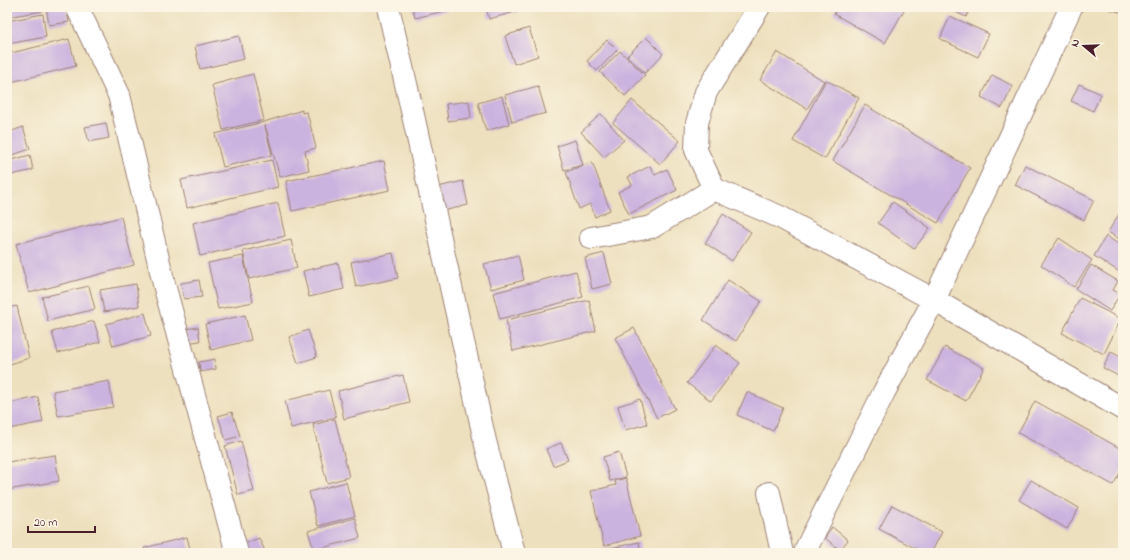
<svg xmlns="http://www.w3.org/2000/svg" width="1130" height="560" viewBox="0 0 1130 560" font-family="'Indie Flower',sans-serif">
  <rect width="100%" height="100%" fill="#fcf5e5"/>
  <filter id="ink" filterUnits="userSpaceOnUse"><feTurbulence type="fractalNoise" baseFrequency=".025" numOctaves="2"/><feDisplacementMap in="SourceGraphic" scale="8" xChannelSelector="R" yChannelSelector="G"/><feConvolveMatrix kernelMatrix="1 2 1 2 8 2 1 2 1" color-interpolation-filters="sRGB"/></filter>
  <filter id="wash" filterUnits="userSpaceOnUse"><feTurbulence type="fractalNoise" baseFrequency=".012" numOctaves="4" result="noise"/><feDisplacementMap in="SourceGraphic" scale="16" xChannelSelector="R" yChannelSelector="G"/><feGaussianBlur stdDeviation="0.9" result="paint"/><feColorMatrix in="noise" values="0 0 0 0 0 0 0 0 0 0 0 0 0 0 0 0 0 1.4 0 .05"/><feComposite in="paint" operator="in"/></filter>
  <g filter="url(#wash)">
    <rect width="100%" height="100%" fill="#ede0be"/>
    <g id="blocks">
      <path fill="#cbb3df" d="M 7,7 L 42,7 L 43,11 L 7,17 Z
        M 46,7 L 66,7 L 69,22 L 49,25 Z
        M 412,7 L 457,7 L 457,8 L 415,18 Z
        M 486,7 L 518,7 L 519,11 L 489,19 Z
        M 623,7 L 636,7 L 634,12 Z
        M 838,7 L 906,7 L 885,43 L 834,14 Z
        M 945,7 L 971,7 L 966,17 Z
        M 1106,7 L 1123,7 L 1123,13 L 1105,8 Z
        M 43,14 L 46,37 L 7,44 L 7,21 Z
        M 950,16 L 989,34 L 978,57 L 940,39 Z
        M 529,28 L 538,56 L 514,64 L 505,36 Z
        M 239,36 L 244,59 L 200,69 L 195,46 Z
        M 646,37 L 663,54 L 645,73 L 627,56 Z
        M 69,39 L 76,66 L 7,83 L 7,54 Z
        M 607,40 L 617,50 L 597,71 L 587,61 Z
        M 620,51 L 645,75 L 625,96 L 600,72 Z
        M 777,52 L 824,81 L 807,109 L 760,80 Z
        M 253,74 L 264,120 L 223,130 L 212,85 Z
        M 992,75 L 1013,86 L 1002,108 L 981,97 Z
        M 826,80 L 859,98 L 825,159 L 793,141 Z
        M 1079,84 L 1101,94 L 1093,111 L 1071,101 Z
        M 538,86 L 546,113 L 512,122 L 505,95 Z
        M 502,96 L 509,124 L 486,131 L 478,103 Z
        M 632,100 L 680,141 L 660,164 L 613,123 Z
        M 469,101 L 471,118 L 448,121 L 446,104 Z
        M 865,105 L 970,168 L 938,223 L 833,161 Z
        M 302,110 L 302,113 L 307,112 L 316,148 L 305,151 L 309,170 L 280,177 L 264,122 Z
        M 601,114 L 624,140 L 604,157 L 581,132 Z
        M 264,122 L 272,155 L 223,167 L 215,134 Z
        M 106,123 L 109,138 L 89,142 L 85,127 Z
        M 23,127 L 30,149 L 7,157 L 7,133 Z
        M 575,140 L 583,165 L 564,170 L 557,146 Z
        M 30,155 L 33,170 L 7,176 L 7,161 Z
        M 272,160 L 278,187 L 187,208 L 181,180 Z
        M 384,161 L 390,190 L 292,211 L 286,181 Z
        M 592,162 L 610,210 L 595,217 L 590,204 L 579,209 L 566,172 Z
        M 1025,165 L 1094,200 L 1084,220 L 1015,185 Z
        M 650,166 L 655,175 L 667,169 L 677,190 L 629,214 L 618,192 L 632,185 L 628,177 Z
        M 463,181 L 468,205 L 443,211 L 438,187 Z
        M 893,202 L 930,228 L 914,249 L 878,223 Z
        M 278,203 L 285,236 L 200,256 L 193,223 Z
        M 1123,208 L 1123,241 L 1108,232 Z
        M 723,214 L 751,232 L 732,261 L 705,243 Z
        M 121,217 L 134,265 L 29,293 L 16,244 Z
        M 1106,236 L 1123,247 L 1123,274 L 1094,256 Z
        M 1059,238 L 1092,260 L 1074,287 L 1041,265 Z
        M 291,240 L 297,268 L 249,279 L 243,251 Z
        M 393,253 L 398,278 L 356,287 L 351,262 Z
        M 604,253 L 612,284 L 592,289 L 585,258 Z
        M 518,255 L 524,280 L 491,289 L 484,264 Z
        M 243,256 L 253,302 L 218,309 L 208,263 Z
        M 338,263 L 344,289 L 309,297 L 303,271 Z
        M 1091,265 L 1118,281 L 1113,290 L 1120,294 L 1110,311 L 1076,289 Z
        M 576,271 L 583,297 L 500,319 L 493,293 Z
        M 199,280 L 202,297 L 184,299 L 181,283 Z
        M 728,280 L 761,301 L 736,341 L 703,320 Z
        M 136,284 L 139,306 L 104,312 L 100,290 Z
        M 89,286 L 95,309 L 48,321 L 42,297 Z
        M 1080,298 L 1121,319 L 1104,354 L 1062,333 Z
        M 589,300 L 596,331 L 513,351 L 506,320 Z
        M 17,306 L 29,358 L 7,365 L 7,308 Z
        M 145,313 L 151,336 L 113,346 L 106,324 Z
        M 245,315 L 251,340 L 211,350 L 205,324 Z
        M 94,321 L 100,342 L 58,353 L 52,332 Z
        M 198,327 L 200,341 L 186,343 L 185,329 Z
        M 634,328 L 675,409 L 657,418 L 615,338 Z
        M 308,330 L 317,357 L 298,363 L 289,337 Z
        M 716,345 L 740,363 L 711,401 L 687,383 Z
        M 945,347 L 984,368 L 966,401 L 927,380 Z
        M 1111,352 L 1123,358 L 1123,375 L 1122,378 L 1103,368 Z
        M 215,359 L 216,369 L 200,372 L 199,362 Z
        M 403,375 L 409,402 L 344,419 L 338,391 Z
        M 109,381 L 113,407 L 58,416 L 53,391 Z
        M 329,390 L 336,417 L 291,428 L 285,401 Z
        M 747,392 L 783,408 L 773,431 L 737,415 Z
        M 38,397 L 43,422 L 9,429 L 7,419 L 7,404 Z
        M 640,399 L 647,424 L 625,430 L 618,406 Z
        M 1035,401 L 1123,450 L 1123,468 L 1113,485 L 1018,433 Z
        M 232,412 L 240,436 L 226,440 L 218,416 Z
        M 335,419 L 349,477 L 327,483 L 313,425 Z
        M 241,441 L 254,491 L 238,495 L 225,446 Z
        M 561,443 L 568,460 L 553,466 L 546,449 Z
        M 619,452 L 626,477 L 610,481 L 603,457 Z
        M 55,455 L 59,481 L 7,490 L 7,462 Z
        M 626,478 L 640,536 L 604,546 L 591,491 L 616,485 L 615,481 Z
        M 1031,480 L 1079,508 L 1067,529 L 1019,500 Z
        M 346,482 L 355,516 L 318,526 L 309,492 Z
        M 892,505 L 942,532 L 931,553 L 924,553 L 879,529 Z
        M 355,518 L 360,538 L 314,550 L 308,531 Z
        M 832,527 L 848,540 L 840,550 L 825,538 Z
        M 187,537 L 191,553 L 145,553 L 144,548 Z
        M 259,538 L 266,553 L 245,553 L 242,545 Z
        M 639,542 L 641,553 L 592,553 L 592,552 Z"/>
    </g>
  </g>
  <g filter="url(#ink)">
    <use href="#blocks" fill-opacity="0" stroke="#9c8074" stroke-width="1"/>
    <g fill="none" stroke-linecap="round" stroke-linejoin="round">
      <g stroke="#9c8074" stroke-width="24">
        <path id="minor" d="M 77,7 L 119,95 L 165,288 L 237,553
          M 388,7 L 409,97 L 485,441 L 514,553
          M 714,189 L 696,150 L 697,123 L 706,92 L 759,7
          M 591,238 L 652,227 L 714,189 L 780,217 L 934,300 L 1123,409
          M 769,493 L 782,553
          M 806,549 L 884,392 L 934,300 L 1071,7"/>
      </g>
      <use href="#minor" stroke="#fff" stroke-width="22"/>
    </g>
  </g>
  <rect width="1130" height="560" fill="none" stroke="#fcf5e5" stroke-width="24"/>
  <g transform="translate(1084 46) rotate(289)" stroke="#fcf5e5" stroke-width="3" paint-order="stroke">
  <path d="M0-3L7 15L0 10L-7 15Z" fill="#4a1f2b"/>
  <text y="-6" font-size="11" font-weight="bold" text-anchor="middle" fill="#4a1f2b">N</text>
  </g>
  <path d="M28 526v6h67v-6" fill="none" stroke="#4a1f2b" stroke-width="2"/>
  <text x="34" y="526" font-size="12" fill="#4a1f2b" stroke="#fcf5e5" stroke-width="3" paint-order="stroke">20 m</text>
</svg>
